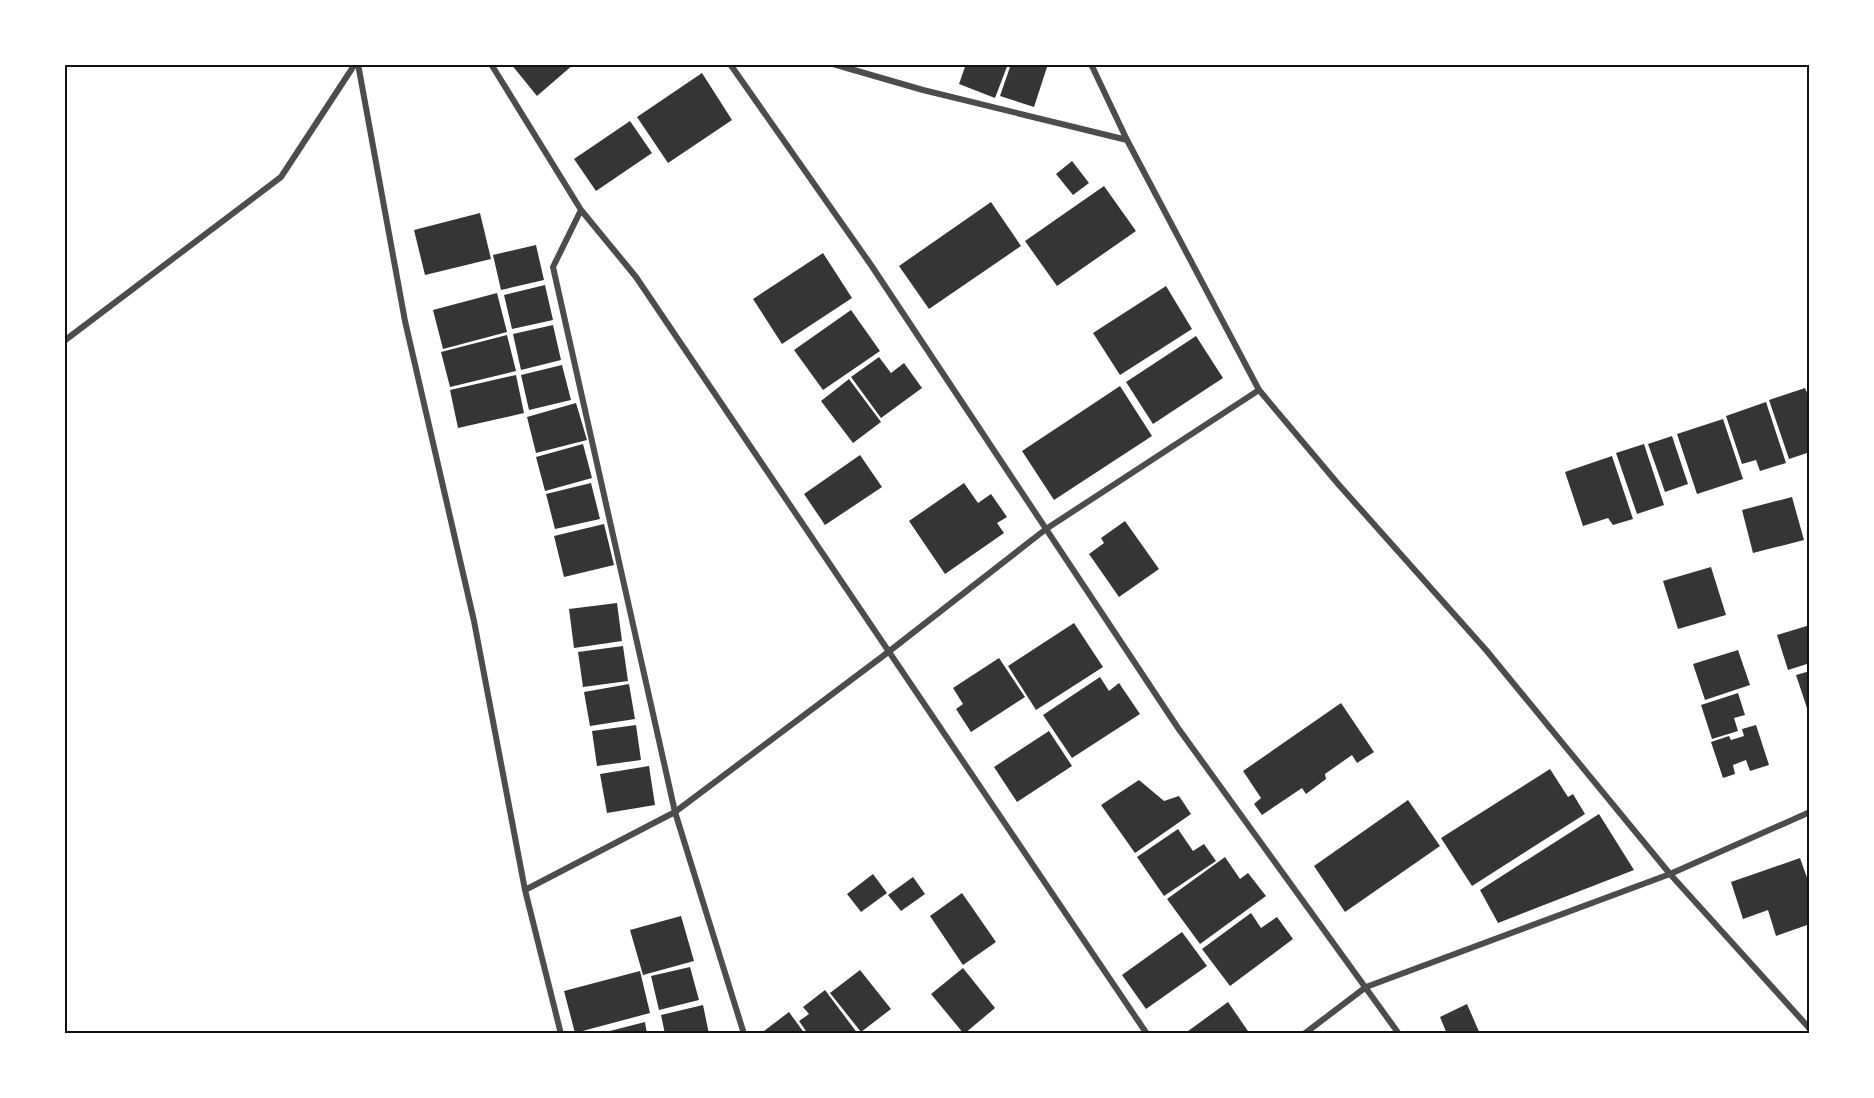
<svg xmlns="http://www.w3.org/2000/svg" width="1874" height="1098" viewBox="0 0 1874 1098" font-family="Mulish,sans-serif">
  <rect width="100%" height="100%" fill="#fff"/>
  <path fill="#353535" d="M 511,64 L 574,64 L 537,96 Z
    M 966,64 L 1008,64 L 995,98 L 959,84 Z
    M 1011,64 L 1048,64 L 1034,107 L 1000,96 Z
    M 702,73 L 732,120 L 668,163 L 637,117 Z
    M 630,121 L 652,153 L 596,191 L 574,159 Z
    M 1072,161 L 1089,183 L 1073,195 L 1056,174 Z
    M 1104,186 L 1136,231 L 1057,286 L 1025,241 Z
    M 991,202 L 1021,246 L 929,309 L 899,266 Z
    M 480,213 L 491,259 L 425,275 L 414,230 Z
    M 536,245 L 544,280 L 501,290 L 493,255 Z
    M 823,253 L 852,298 L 782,344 L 753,299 Z
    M 545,285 L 553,320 L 512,329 L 504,295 Z
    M 1166,286 L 1192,329 L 1120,375 L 1093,333 Z
    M 497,293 L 507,332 L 443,349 L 433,310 Z
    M 851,310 L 880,351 L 823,390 L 794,350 Z
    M 553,325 L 561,360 L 521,370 L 513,334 Z
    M 507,335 L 516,371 L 450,387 L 441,352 Z
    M 1196,336 L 1223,378 L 1153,424 L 1126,382 Z
    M 879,357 L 891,373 L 904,363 L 922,388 L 881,418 L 851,377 Z
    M 562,365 L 571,400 L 529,410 L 521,375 Z
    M 516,375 L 524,413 L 458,428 L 450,390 Z
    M 849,379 L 881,422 L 853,443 L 821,401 Z
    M 1120,386 L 1152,436 L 1054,500 L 1022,451 Z
    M 1805,388 L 1810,400 L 1810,452 L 1789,459 L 1769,400 Z
    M 1766,402 L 1786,463 L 1760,471 L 1756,460 L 1742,464 L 1726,416 Z
    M 576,403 L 587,440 L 536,453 L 527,417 Z
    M 1723,419 L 1743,479 L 1697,494 L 1677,434 Z
    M 1672,436 L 1688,484 L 1665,492 L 1648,444 Z
    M 583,444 L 592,478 L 545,491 L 536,457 Z
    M 1644,444 L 1664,505 L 1637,514 L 1616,453 Z
    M 860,455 L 882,487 L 825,525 L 804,494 Z
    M 1612,456 L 1633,519 L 1613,525 L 1608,518 L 1583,526 L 1565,472 Z
    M 591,483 L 600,519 L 555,529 L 546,494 Z
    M 964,483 L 978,503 L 991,494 L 1007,517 L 997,523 L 1004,533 L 945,574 L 909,521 Z
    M 1792,497 L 1804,540 L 1753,553 L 1742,510 Z
    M 1125,521 L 1159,569 L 1119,597 L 1089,554 L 1104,543 L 1101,538 Z
    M 604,524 L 614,565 L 564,577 L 554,536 Z
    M 1711,567 L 1726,615 L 1678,629 L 1663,581 Z
    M 617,603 L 622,641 L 574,648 L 569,609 Z
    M 1074,623 L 1103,667 L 1036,710 L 1008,666 Z
    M 1810,625 L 1810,663 L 1788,670 L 1777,635 Z
    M 623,646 L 628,681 L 583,687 L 578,652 Z
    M 1738,650 L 1750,685 L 1705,700 L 1693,664 Z
    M 999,658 L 1025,697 L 971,732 L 956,709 L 963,704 L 953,688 Z
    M 1810,671 L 1810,711 L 1808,711 L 1796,675 Z
    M 1100,677 L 1109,691 L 1119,683 L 1140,714 L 1072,758 L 1043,715 Z
    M 629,684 L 635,719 L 590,726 L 584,692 Z
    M 1738,693 L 1745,715 L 1734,718 L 1738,731 L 1712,739 L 1701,705 Z
    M 1341,703 L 1374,752 L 1357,763 L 1352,755 L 1325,774 L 1326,779 L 1306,794 L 1302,788 L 1262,815 L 1254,804 L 1261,798 L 1243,771 Z
    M 636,725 L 641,760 L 597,766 L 592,731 Z
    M 1756,725 L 1769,765 L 1750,771 L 1746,760 L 1733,765 L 1735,774 L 1723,778 L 1711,742 L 1729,736 L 1731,740 L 1744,736 L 1742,729 Z
    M 1049,731 L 1072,766 L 1017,802 L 994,767 Z
    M 649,766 L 655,805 L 607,813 L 600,774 Z
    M 1550,769 L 1568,797 L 1573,794 L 1585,814 L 1472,886 L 1441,838 Z
    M 1139,780 L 1164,801 L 1179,796 L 1191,814 L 1135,853 L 1101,805 Z
    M 1408,800 L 1440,846 L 1345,912 L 1314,866 Z
    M 1599,814 L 1634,870 L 1498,923 L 1480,890 Z
    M 1178,829 L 1193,851 L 1204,844 L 1216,861 L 1164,896 L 1137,857 Z
    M 1225,857 L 1240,879 L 1248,873 L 1266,896 L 1200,944 L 1167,899 Z
    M 1800,858 L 1810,886 L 1810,924 L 1776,936 L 1768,910 L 1743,919 L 1731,882 Z
    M 873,874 L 887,893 L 861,912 L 847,894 Z
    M 913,877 L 925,894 L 901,911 L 888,895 Z
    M 962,893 L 996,942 L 963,965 L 930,916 Z
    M 1251,913 L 1261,928 L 1277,917 L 1293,939 L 1230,986 L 1202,949 Z
    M 681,916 L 694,961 L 643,975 L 630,930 Z
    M 1182,932 L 1207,966 L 1146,1009 L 1122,975 Z
    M 690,967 L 699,1000 L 659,1010 L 651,976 Z
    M 963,968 L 995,1008 L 964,1034 L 931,994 Z
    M 860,970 L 891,1009 L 861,1032 L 830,993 Z
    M 640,971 L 650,1013 L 575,1033 L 564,991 Z
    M 825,990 L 858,1034 L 808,1034 L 799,1021 L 809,1014 L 803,1007 Z
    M 1228,1002 L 1250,1034 L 1184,1034 Z
    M 1467,1004 L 1480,1034 L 1447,1034 L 1440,1017 Z
    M 703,1005 L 709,1034 L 665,1034 L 661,1015 Z
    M 789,1012 L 805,1034 L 760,1034 Z
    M 645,1022 L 647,1034 L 602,1034 L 602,1033 Z"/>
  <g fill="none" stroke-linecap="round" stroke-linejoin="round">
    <path stroke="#4c4c4c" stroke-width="6" d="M 358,64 L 405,321 L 474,621 L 525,890 L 561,1034
      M 491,64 L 581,210 L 636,277 L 1147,1034
      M 730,64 L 871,265 L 1178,728 L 1399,1034
      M 833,64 L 923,90 L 1127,140
      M 1091,64 L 1127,140 L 1259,390 L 1339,485 L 1486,650 L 1670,874 L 1810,1029
      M 64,341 L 281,177 L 355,64
      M 525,890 L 675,812 L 553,267 L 581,210
      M 744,1034 L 675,812 L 887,653 L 1046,529 L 1259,390
      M 1304,1034 L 1366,987 L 1670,874 L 1810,812"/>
  </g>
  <rect width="1874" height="1098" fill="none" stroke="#ffffff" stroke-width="132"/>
  <rect x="66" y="66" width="1742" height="966" fill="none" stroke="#111" stroke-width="2"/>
</svg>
